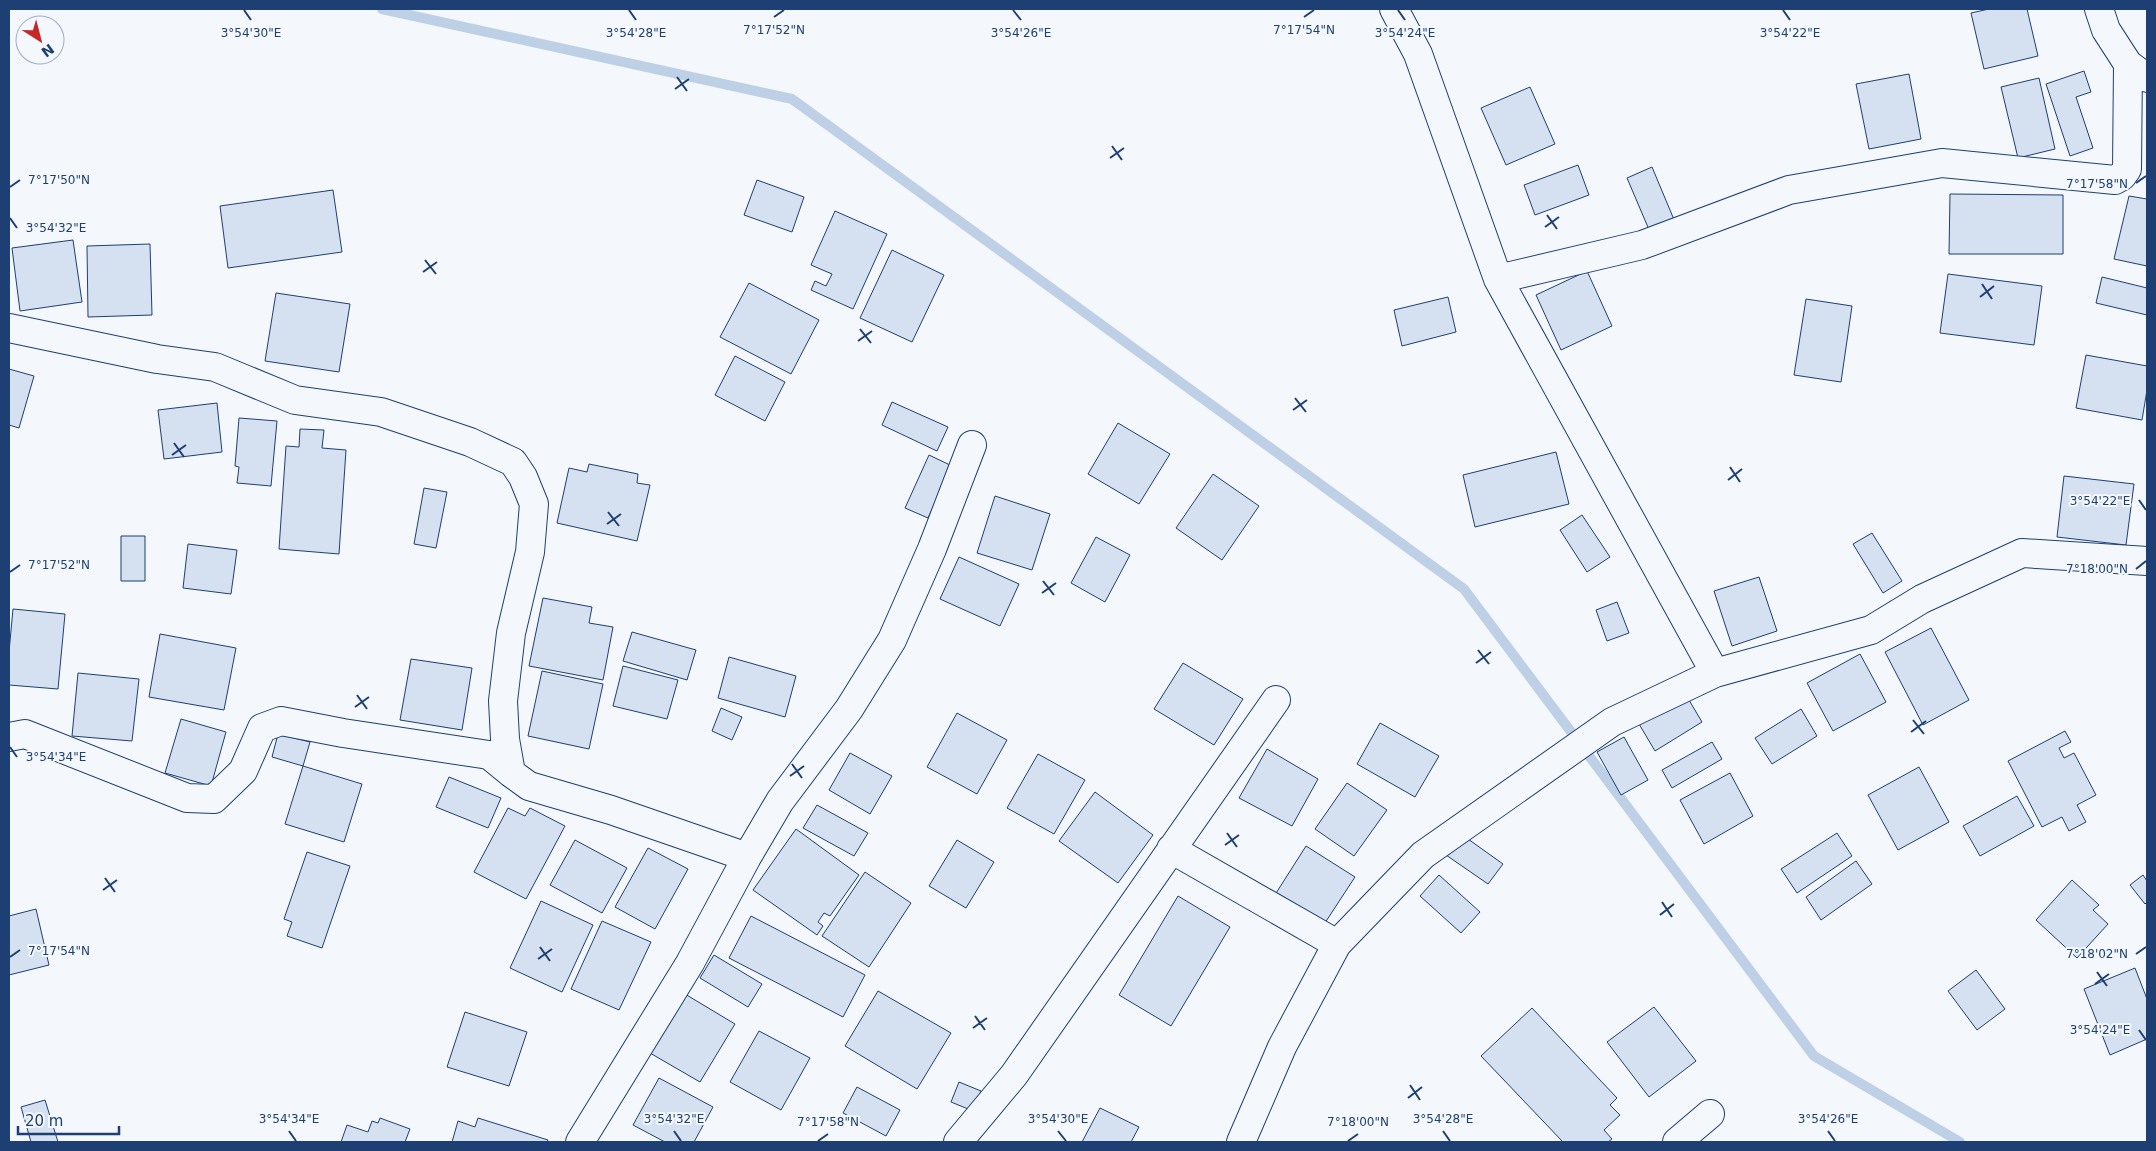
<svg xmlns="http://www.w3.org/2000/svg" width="2156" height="1151" viewBox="0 0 2156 1151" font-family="'DejaVu Sans',sans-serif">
  <rect width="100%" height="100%" fill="#f4f7fb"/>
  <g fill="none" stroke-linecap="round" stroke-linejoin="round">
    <path stroke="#bed0e5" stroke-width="10" d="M 382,9 L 792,99 L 1464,589 L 1814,1056 L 1960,1142"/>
  </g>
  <path fill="#d5e0f0" stroke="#1d3f73" d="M 1989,9 L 2027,9 L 2038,56 L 1984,69 L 1971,13 Z
    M 2084,71 L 2091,92 L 2076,97 L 2093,148 L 2070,156 L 2046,84 Z
    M 1909,74 L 1921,139 L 1869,149 L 1856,84 Z
    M 2039,78 L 2055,149 L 2018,158 L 2001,87 Z
    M 1530,87 L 1555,144 L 1506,165 L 1481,108 Z
    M 1578,165 L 1589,195 L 1535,215 L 1524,185 Z
    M 1652,167 L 1675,222 L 1650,232 L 1627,178 Z
    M 757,180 L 804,197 L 792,232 L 744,215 Z
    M 333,190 L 342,252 L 228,268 L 220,206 Z
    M 1950,194 L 2063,195 L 2063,254 L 1949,254 Z
    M 2129,196 L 2147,199 L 2147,266 L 2114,259 Z
    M 835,211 L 887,234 L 853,309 L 811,290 L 815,281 L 826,286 L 832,274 L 811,265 Z
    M 73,240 L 82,302 L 20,311 L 12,248 Z
    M 150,244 L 152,315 L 88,317 L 87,246 Z
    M 892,250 L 944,275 L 912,342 L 860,318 Z
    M 1587,271 L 1612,326 L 1561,350 L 1536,295 Z
    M 1948,274 L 2042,286 L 2034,345 L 1940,333 Z
    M 2102,277 L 2147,288 L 2147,315 L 2096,303 Z
    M 749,283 L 819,320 L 791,374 L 720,337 Z
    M 276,293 L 350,304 L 339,372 L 265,361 Z
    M 1448,297 L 1456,332 L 1402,346 L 1394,310 Z
    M 1806,299 L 1852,306 L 1841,382 L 1794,375 Z
    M 2086,355 L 2147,366 L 2147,390 L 2142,420 L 2076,408 Z
    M 735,356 L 785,382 L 765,421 L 715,395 Z
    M 9,369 L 34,376 L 19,428 L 9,425 Z
    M 892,402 L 948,427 L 937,451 L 882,425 Z
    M 217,403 L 222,452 L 164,459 L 158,410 Z
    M 239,418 L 277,421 L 271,486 L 237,483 L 239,467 L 235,466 Z
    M 1118,423 L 1170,454 L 1139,504 L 1088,474 Z
    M 300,429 L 324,430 L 322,448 L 346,450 L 339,554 L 279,549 L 286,446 L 299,447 Z
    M 1556,452 L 1569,504 L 1475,527 L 1463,475 Z
    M 929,455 L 952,466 L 928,518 L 905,508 Z
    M 589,464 L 638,474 L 637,483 L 650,485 L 637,541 L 557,523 L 569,468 L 587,472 Z
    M 1213,474 L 1259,506 L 1222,560 L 1176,528 Z
    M 2064,476 L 2134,484 L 2126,545 L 2057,537 Z
    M 424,488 L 447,492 L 436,548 L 414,544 Z
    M 995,496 L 1050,514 L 1032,570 L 977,553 Z
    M 1582,515 L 1610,557 L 1587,572 L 1560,530 Z
    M 1872,533 L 1902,581 L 1883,593 L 1853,544 Z
    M 121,536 L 145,536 L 145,581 L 121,581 Z
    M 1096,537 L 1130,555 L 1105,602 L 1071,583 Z
    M 188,544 L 237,550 L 231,594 L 183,588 Z
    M 959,557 L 1019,584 L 1000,626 L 940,599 Z
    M 1759,577 L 1777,631 L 1732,646 L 1714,591 Z
    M 543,598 L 592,607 L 589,623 L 613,627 L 603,680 L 529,666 Z
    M 1617,602 L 1629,633 L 1607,641 L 1596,610 Z
    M 13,609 L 65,614 L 58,689 L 9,685 L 9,652 Z
    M 1931,628 L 1969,700 L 1923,725 L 1885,652 Z
    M 632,632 L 696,650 L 687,680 L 623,661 Z
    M 160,634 L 236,648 L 224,710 L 149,697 Z
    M 1860,654 L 1886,702 L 1833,731 L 1807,683 Z
    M 729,657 L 796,676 L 785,717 L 718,698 Z
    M 411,659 L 472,668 L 462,730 L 400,720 Z
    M 1183,663 L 1243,699 L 1214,745 L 1154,709 Z
    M 623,666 L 678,680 L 667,719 L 613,706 Z
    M 542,671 L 603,684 L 589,749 L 528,736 Z
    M 78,673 L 139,679 L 132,741 L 72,736 Z
    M 1686,695 L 1702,722 L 1655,751 L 1639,724 Z
    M 721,708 L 742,717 L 732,740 L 712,731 Z
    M 1801,709 L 1817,736 L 1772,764 L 1755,738 Z
    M 957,713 L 1007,740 L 977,794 L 927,767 Z
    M 181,719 L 226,732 L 211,786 L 165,773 Z
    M 1380,723 L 1439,756 L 1415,797 L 1357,764 Z
    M 2065,731 L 2071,742 L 2059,748 L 2064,758 L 2074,753 L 2096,795 L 2077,805 L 2086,822 L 2069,831 L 2062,817 L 2042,827 L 2008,761 Z
    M 278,734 L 310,742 L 303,766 L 272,757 Z
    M 1624,737 L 1648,780 L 1621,795 L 1597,752 Z
    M 1712,742 L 1722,759 L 1672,788 L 1662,770 Z
    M 1267,749 L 1318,779 L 1292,826 L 1239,798 Z
    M 850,753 L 892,776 L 870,814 L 829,790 Z
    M 1038,754 L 1085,780 L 1054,834 L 1007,808 Z
    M 303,766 L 362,784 L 344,842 L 285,824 Z
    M 1919,767 L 1949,822 L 1898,850 L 1868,795 Z
    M 1730,773 L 1753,816 L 1704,844 L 1680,800 Z
    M 449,777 L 501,798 L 488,828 L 436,807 Z
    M 1347,783 L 1387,810 L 1354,856 L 1315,829 Z
    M 1095,792 L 1153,835 L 1118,883 L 1059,841 Z
    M 2017,796 L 2034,826 L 1980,856 L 1963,826 Z
    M 817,805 L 868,833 L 854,856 L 803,828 Z
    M 508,808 L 525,816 L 530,808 L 565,826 L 526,899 L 474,872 Z
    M 796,829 L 859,875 L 830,916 L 824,913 L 818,922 L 823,926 L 817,935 L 753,890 Z
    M 1837,833 L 1852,856 L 1797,893 L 1781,869 Z
    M 1461,834 L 1503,864 L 1488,884 L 1446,855 Z
    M 575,840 L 627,868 L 602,913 L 550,885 Z
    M 957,840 L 994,862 L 966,908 L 929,886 Z
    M 1306,846 L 1355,877 L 1319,932 L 1271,901 Z
    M 648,848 L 688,869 L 655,929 L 615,907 Z
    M 307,852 L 350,866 L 322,948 L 287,936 L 292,922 L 284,919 Z
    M 1856,861 L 1872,884 L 1821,920 L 1806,897 Z
    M 865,872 L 911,903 L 869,967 L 822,936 Z
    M 1439,875 L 1480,912 L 1461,933 L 1420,896 Z
    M 2143,875 L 2147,881 L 2147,902 L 2145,904 L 2130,885 Z
    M 2072,880 L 2099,905 L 2093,910 L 2108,924 L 2077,958 L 2036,920 Z
    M 1178,896 L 1230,927 L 1171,1026 L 1119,995 Z
    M 541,901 L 593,925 L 562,992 L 510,968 Z
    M 36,909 L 49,965 L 9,975 L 9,916 Z
    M 751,916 L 865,975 L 843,1017 L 729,958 Z
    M 602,921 L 651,942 L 619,1010 L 571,989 Z
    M 714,955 L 762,984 L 748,1007 L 700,978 Z
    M 2135,968 L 2147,999 L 2147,1039 L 2110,1055 L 2084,989 Z
    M 1976,970 L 2005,1009 L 1977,1030 L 1948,991 Z
    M 878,991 L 951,1033 L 917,1089 L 845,1046 Z
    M 685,994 L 735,1024 L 700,1082 L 650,1053 Z
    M 1654,1007 L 1696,1061 L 1649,1097 L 1607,1042 Z
    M 1532,1008 L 1617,1098 L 1610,1105 L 1620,1115 L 1604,1130 L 1612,1139 L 1608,1142 L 1563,1142 L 1481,1056 Z
    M 465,1012 L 527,1032 L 509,1086 L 447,1067 Z
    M 759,1031 L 810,1058 L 781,1110 L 730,1082 Z
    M 659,1078 L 713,1107 L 694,1142 L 665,1142 L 633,1125 Z
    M 959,1082 L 981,1091 L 973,1111 L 951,1102 Z
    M 857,1087 L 900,1110 L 886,1136 L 843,1113 Z
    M 45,1100 L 58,1142 L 31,1142 L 21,1107 Z
    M 1100,1108 L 1139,1127 L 1131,1142 L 1082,1142 Z
    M 380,1118 L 410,1129 L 405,1142 L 341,1142 L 347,1125 L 368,1132 L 372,1121 L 378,1123 Z
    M 478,1118 L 548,1140 L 547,1142 L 452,1142 L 458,1121 L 475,1127 Z"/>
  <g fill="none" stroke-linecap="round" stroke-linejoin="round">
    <g stroke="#1d3f73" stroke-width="30">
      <path id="street" d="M 1394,9 L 1418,54 L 1498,279 L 1715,673
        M 2099,9 L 2106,30 L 2128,64 L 2147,78
        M 1498,279 L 1642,245 L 1789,190 L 1942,163 L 2115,180 L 2122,176 L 2127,169 L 2128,64
        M 9,328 L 157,359 L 215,367 L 295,400 L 381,412 L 470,442 L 513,462 L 523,477 L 534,504 L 530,552 L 511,633 L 503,701 L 505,739 L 511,773 L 529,786 L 611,810 L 747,857
        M 9,737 L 25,734 L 187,798 L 214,799 L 243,771 L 262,728 L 281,721 L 343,733 L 489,755 L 511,773
        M 1171,849 L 1337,944
        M 580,1142 L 690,963 L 747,857 L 780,801 L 849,709 L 892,640 L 932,549 L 972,445
        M 958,1142 L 1014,1075 L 1276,700
        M 1241,1142 L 1282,1047 L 1337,944 L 1423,855 L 1612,722 L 1715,673 L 1871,630 L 1922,599 L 2022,553 L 2147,561
        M 1677,1142 L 1710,1114"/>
    </g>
    <use href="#street" stroke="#f4f7fb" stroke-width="28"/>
  </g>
  <path fill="none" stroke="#1d3f73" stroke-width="2" d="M 244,10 L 251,20M 629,10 L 636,20M 1013,10 L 1021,20M 1398,10 L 1405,20M 1783,10 L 1790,20M 774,17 L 784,10M 1304,17 L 1314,10M 677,77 L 687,91M 675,89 L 689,79M 1112,146 L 1122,160M 1110,158 L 1124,148M 2136,183 L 2146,176M 10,187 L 20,180M 1547,215 L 1557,229M 10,218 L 17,228M 1545,227 L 1559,217M 425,260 L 436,274M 423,272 L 437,262M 1982,284 L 1992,299M 1980,297 L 1994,286M 860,329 L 871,343M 858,341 L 872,331M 1295,398 L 1306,412M 1293,410 L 1307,400M 174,443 L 184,457M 172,455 L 186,445M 1730,467 L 1740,482M 1728,480 L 1742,469M 2139,500 L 2146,510M 608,512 L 619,526M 607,524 L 621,514M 2136,569 L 2146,561M 10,572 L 20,565M 1043,581 L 1054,595M 1042,593 L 1056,583M 1478,650 L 1489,664M 1476,663 L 1491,652M 357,695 L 367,709M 355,707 L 369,697M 1913,720 L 1924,734M 1911,732 L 1926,721M 10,747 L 17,757M 792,764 L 802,778M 790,776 L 804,766M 1227,833 L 1237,847M 1225,845 L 1239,835M 105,878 L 115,892M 103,890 L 117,880M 1662,902 L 1672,917M 1660,915 L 1674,904M 540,947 L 550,961M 2136,954 L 2146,947M 10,957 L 20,950M 538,959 L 552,949M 2097,972 L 2107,986M 2095,984 L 2109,974M 975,1016 L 985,1030M 973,1028 L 987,1018M 2139,1030 L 2146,1040M 1410,1085 L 1420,1100M 1408,1098 L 1422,1087M 289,1131 L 296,1141M 674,1131 L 681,1141M 1058,1131 L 1066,1141M 1443,1131 L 1450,1141M 1828,1131 L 1835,1141M 818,1141 L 828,1134M 1348,1141 L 1358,1134"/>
  <g font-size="12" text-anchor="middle" fill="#1d3f73" stroke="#f4f7fb" stroke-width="4" stroke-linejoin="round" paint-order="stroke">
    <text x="774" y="34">7°17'52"N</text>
    <text x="1304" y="34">7°17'54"N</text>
    <text x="251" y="37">3°54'30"E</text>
    <text x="636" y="37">3°54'28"E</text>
    <text x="1021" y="37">3°54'26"E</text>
    <text x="1405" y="37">3°54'24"E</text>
    <text x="1790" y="37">3°54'22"E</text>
    <text x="59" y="184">7°17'50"N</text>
    <text x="2097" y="188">7°17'58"N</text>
    <text x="56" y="232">3°54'32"E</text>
    <text x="2100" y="505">3°54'22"E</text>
    <text x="59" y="569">7°17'52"N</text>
    <text x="2097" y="573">7°18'00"N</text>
    <text x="56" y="761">3°54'34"E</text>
    <text x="59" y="955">7°17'54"N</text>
    <text x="2097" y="958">7°18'02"N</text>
    <text x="2100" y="1034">3°54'24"E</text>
    <text x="289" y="1123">3°54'34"E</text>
    <text x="674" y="1123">3°54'32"E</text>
    <text x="1058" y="1123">3°54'30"E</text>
    <text x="1443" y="1123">3°54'28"E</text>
    <text x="1828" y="1123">3°54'26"E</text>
    <text x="828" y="1126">7°17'58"N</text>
    <text x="1358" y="1126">7°18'00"N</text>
  </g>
  <rect width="2156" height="1151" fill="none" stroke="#1d3f73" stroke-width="20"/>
  <g transform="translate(40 40) rotate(144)"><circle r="24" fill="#f4f7fb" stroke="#9eadc5"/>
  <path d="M0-4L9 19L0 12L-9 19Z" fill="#c62828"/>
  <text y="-8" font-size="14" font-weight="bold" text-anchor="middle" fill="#1d3f73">N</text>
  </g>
  <path d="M18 1126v8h101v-8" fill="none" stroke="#1d3f73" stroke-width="2.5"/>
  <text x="25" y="1126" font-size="15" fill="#1d3f73" stroke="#f4f7fb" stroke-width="4" paint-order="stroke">20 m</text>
</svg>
